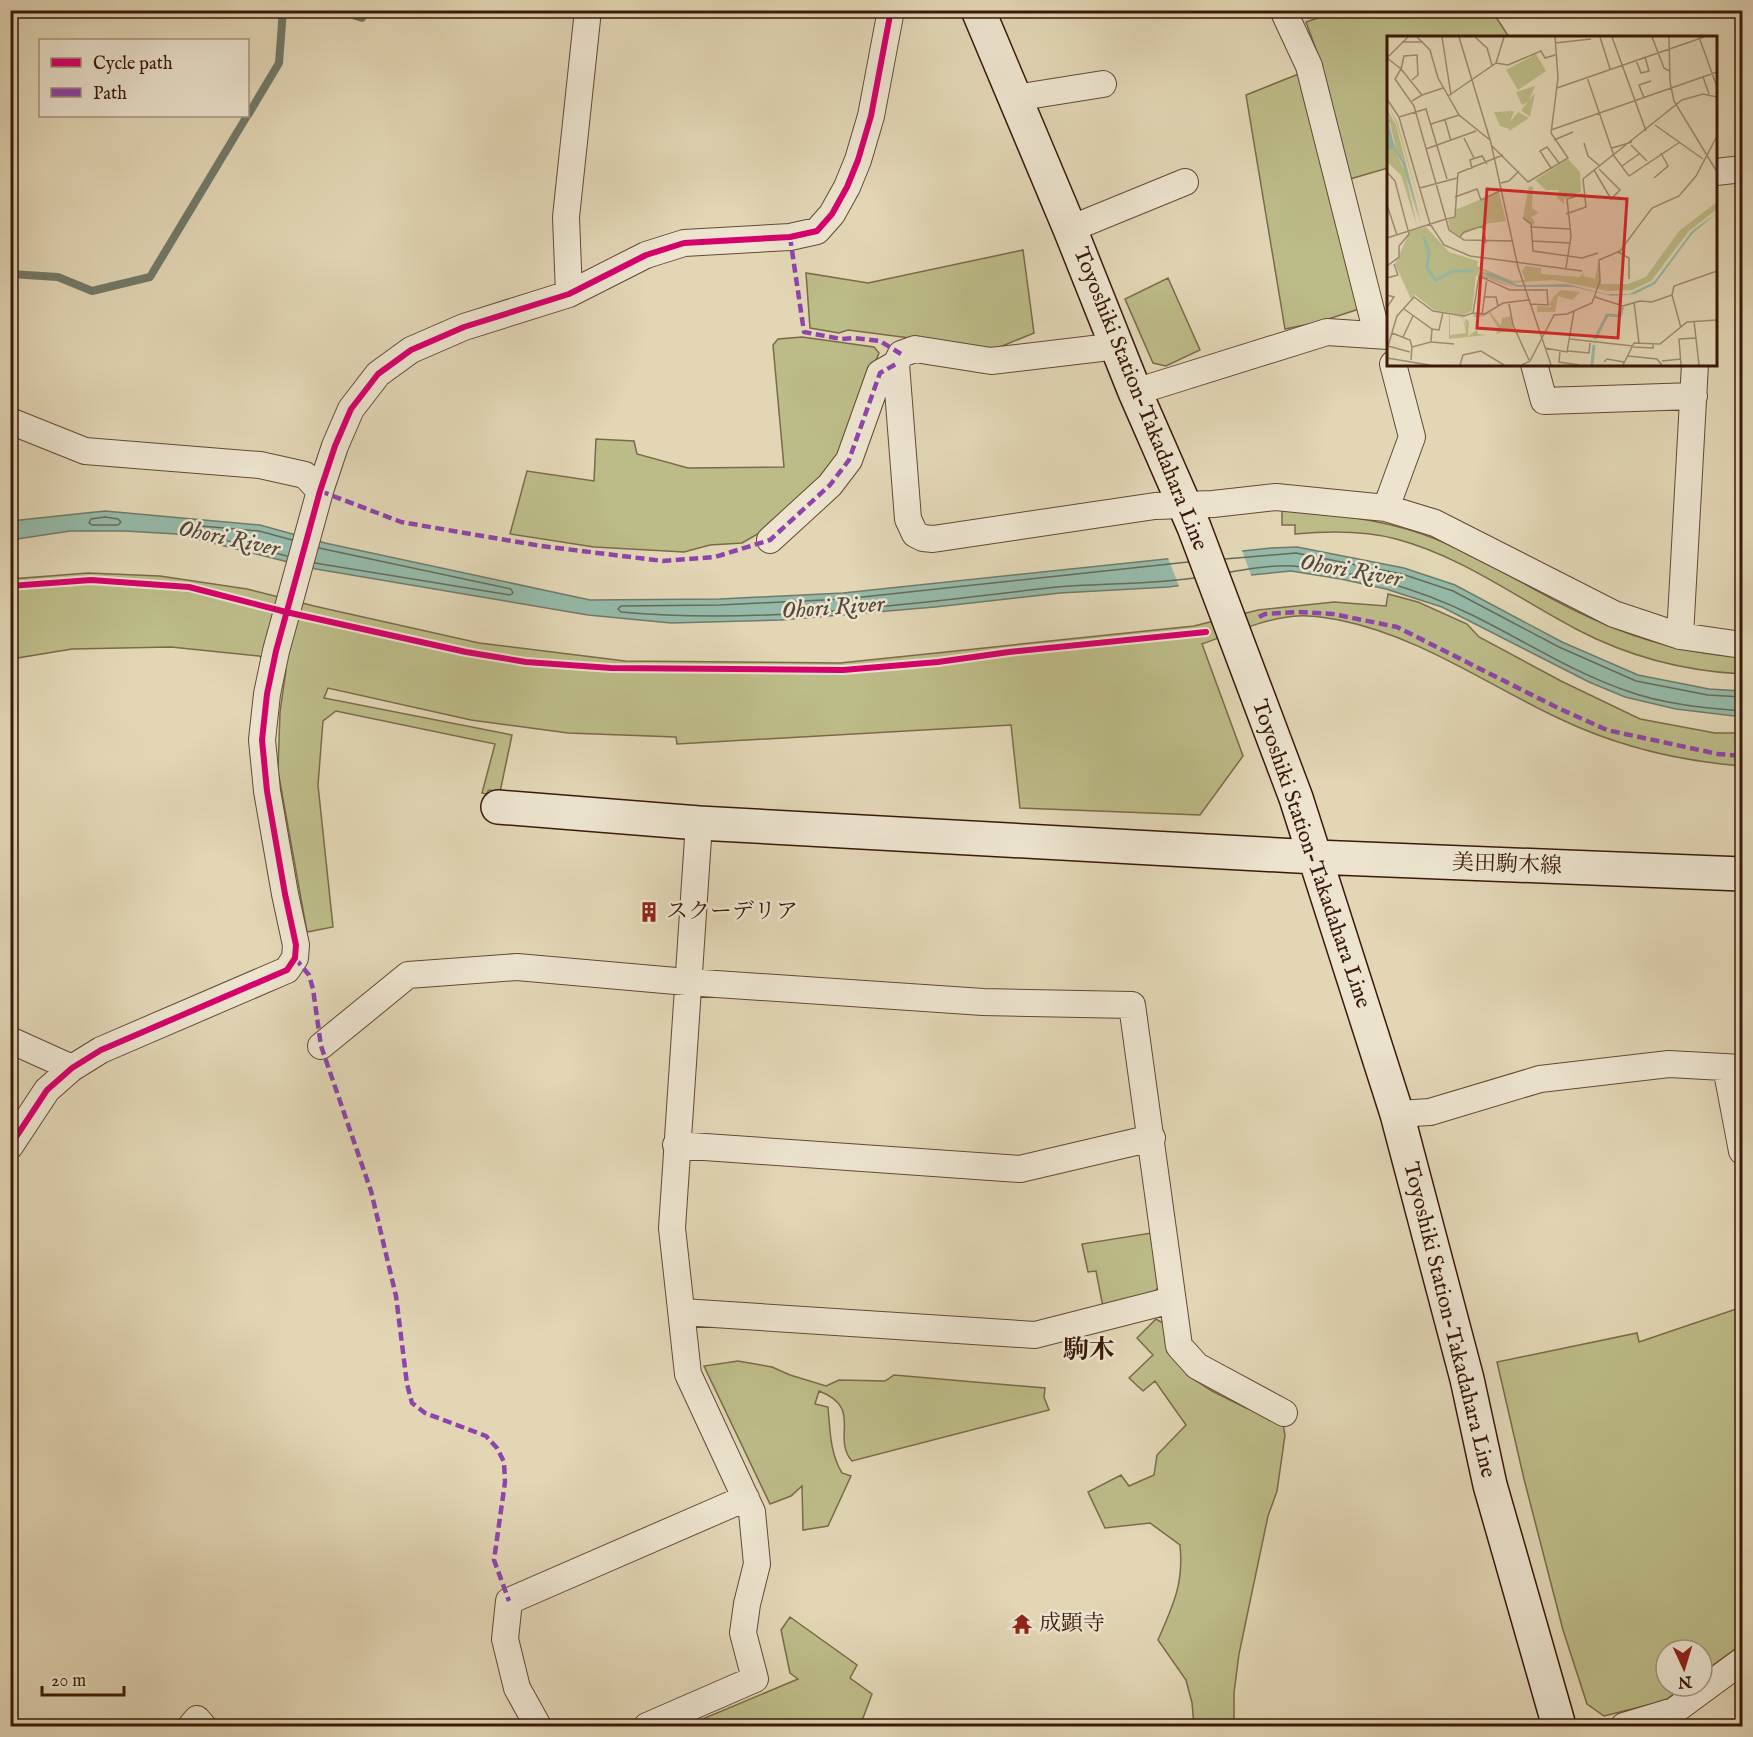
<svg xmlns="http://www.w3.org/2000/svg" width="1753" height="1737" viewBox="0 0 1753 1737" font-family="'IM FELL English','Noto Serif JP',serif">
  <rect width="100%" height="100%" fill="#e2d6b5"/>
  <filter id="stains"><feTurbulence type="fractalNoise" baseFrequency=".00333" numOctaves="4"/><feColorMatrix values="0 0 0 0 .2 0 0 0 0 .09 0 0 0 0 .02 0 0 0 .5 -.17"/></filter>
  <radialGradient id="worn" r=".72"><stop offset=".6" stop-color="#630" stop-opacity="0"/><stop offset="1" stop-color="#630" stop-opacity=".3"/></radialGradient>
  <path fill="#bcbc88" stroke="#7b6a48" stroke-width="1.5" d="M 1339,11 L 1492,11 L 1509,37 L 1388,38 L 1388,168 L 1350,179 L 1318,55 L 1306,22 Z
    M 1301,73 L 1359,306 L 1356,310 L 1319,322 L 1285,329 L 1246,95 Z
    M 1023,250 L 1034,333 L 995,349 L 848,330 L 839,333 L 810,328 L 806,273 L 868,283 Z
    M 1168,278 L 1200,350 L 1166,366 L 1153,363 L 1125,299 Z
    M 802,337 L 874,347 L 879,353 L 854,410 L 838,456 L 820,479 L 770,527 L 742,543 L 710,545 L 684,552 L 594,547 L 510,534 L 527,471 L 594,481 L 596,439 L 634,441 L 637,454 L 688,468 L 784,467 L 773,345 L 778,339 Z
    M 1282,509 C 1336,515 1388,519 1438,540 C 1492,562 1540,596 1593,619 C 1641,641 1690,654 1742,657 L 1742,674 C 1684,671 1627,656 1576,629 C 1517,598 1461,556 1396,539 C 1363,530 1328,531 1295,534 L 1295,525 L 1282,525 Z
    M 88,573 L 160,576 L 247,589 L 314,606 L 479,643 L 625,661 L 840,663 L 1194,626 L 1258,610 L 1334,602 L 1386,606 L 1388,594 L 1418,602 L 1467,624 L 1479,637 L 1561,681 L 1640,719 L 1715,733 L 1742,733 L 1742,766 C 1679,761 1616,746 1558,718 C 1486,684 1419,636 1339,620 C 1326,618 1311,615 1298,616 C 1265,618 1233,633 1202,644 L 1243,756 L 1200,815 L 1020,808 L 1011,725 L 677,744 L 676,737 L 568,733 L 516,726 L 471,720 L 328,688 L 324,698 L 512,735 L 500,792 L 489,790 L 486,794 L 482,793 L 495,744 L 336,711 L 323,721 L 318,785 L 333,927 L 307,932 L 278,771 L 280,712 L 286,670 L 259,656 L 171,647 L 72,649 L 11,659 L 11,579 Z
    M 1151,1233 L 1160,1285 L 1153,1294 L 1103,1307 L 1096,1271 L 1088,1272 L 1082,1244 Z
    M 1742,1307 L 1742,1644 L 1702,1673 L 1702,1650 L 1666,1650 L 1666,1686 L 1685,1686 L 1664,1701 L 1604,1716 L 1587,1704 L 1563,1630 L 1524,1479 L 1497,1362 L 1637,1333 L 1639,1342 Z
    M 1156,1319 L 1168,1326 L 1173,1353 L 1187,1375 L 1212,1391 L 1246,1408 L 1278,1419 L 1283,1424 L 1285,1435 L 1277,1491 L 1268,1516 L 1239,1654 L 1234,1693 L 1234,1726 L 1194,1726 L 1192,1703 L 1186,1680 L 1158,1640 C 1173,1605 1184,1584 1180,1545 L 1150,1523 L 1105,1528 L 1088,1492 L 1121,1475 L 1129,1486 L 1154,1475 L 1157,1455 L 1186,1425 L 1155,1381 L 1143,1391 L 1129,1378 L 1153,1355 L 1137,1338 Z
    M 738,1361 L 772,1367 L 790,1375 L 826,1386 L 839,1380 L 885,1381 L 894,1375 L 1045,1388 L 1044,1397 L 1049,1410 L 852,1461 C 831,1437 864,1408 819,1391 L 815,1404 L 828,1407 C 830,1430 830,1453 842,1473 L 851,1476 L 828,1526 L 803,1530 L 802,1486 L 791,1496 L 770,1504 L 704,1366 Z
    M 790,1617 L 857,1665 L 850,1678 L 872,1694 L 860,1726 L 686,1726 L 798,1679 L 790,1673 L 781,1630 Z"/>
  <path fill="#95baa9" stroke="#717a69" stroke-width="1.5" d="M 105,511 L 260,525 L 325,543 L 590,600 L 720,599 L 843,593 L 1271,548 L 1297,547 L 1404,568 L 1455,585 L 1562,642 L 1638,675 L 1709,689 L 1742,691 L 1742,717 L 1676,709 L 1625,697 L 1589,682 L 1442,607 L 1386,589 L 1341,579 L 1291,571 L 1251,575 L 1169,587 L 1060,593 L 935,607 L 781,620 L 671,623 L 588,615 L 316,569 L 177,534 L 125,531 L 70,531 L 11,540 L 11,521 Z"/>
  <path fill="#e2d6b5" d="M 1241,548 L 1252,578 L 1180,589 L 1167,555 Z"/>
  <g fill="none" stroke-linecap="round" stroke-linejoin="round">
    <path stroke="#686a59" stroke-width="1.5" d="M 105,517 L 118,519 L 121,522 L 118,525 L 92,525 L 89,523 L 91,519 Z
      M 287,556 L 188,531 L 186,527 L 189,525 L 259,531 L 292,540
      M 1225,559 L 1296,553 L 1402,574 L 1453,591 L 1559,647 L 1636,681 L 1708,695 L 1742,697
      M 1188,562 L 844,599 L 720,605 L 621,606 L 618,609 L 621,612 C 763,625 907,604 1048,588 C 1097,583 1146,585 1194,578
      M 315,563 L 510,595 L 513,593 L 511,589 L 319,548
      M 1230,572 C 1250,569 1273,564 1293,566 C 1355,571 1417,588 1472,615 C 1523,640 1572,672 1627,691 C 1663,704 1704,708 1742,711"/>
    <path stroke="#717a69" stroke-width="8" d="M 337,10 L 362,18 L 364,10
      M 248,115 L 279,63 L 283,10
      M 10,274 L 58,277 L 92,291 L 150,277 L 247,116"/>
    <g stroke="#644834" stroke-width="28">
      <path id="street" d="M 1283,10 L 1309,66 L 1377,334
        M 1015,98 L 1103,84
        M 1716,172 L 1742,169
        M 1070,229 L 1185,182
        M 569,294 L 566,217 L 588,10
        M 1118,346 L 991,361 L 915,349 L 901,354 L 896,364 L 908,519 L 915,534 L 923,538 L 933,539 L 1155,506 L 1213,504 L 1276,497 L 1386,508 L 1435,523 L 1614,614 L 1680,636 L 1742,645
        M 1534,364 L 1544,401 L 1694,396
        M 1135,392 L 1327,332 L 1388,336
        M 10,421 L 85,451 L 260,465 L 305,475 L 320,491
        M 1386,508 L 1412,437 L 1393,364
        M 770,540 L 830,485 L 849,460 L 880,373 L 896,364
        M 1680,636 L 1695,364
        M 10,1040 L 72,1068
        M 321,1046 L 408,975 L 517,967 L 687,982 L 983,1002 L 1132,1005 L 1179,1346 L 1197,1366 L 1284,1413
        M 1726,1067 L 1742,1151
        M 1397,1114 L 1430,1112 L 1540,1079 L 1669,1064 L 1742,1068
        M 676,1145 L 1020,1169 L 1152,1138
        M 10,1146 L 47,1090 L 72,1068 L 101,1050 L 287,970 L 295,958 L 296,945 L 285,894 L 267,791 L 262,740 L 267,694 L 276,651 L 320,491 L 335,446 L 351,409 L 378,374 L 411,350 L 464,327 L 569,294 L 646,255 L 684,243 L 790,237 L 817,231 L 832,214 L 847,187 L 858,160 L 871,116 L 891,10
        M 682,1312 L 1035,1335 L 1172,1300
        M 191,1726 L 197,1719 L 203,1726
        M 538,1726 L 517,1688 L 505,1639 L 509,1601 L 746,1498
        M 647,1726 L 755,1679 L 743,1633 L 747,1604 L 757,1564 L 752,1512 L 688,1374 L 672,1228 L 699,823
        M 1624,1726 L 1674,1711 L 1742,1661"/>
    </g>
    <g stroke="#3a1909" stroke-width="36">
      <path id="secondary" d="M 978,10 L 1070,229 L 1135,392 L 1194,527 L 1296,798 L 1397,1114 L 1467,1379 L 1490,1485 L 1559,1726
        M 498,807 L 699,823 L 1315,857 L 1742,874"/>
    </g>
    <use href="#street" stroke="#ece4cf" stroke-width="26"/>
    <use href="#secondary" stroke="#ece4cf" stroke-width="33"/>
    <path stroke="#8e44ad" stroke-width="4.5" stroke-dasharray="9 4.5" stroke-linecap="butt" d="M 790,237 L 804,332 L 841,339 L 854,338 L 880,341 L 901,354
      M 320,491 L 401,522 L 541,546 L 663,561 L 715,557 L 770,540 L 830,485 L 849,460 L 880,373 L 896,364
      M 1259,617 L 1265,614 L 1299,612 L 1333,614 L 1397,627 L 1558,708 L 1607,730 L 1718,754 L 1742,756
      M 295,958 L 309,975 L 313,989 L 321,1046 L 371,1191 L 396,1296 L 407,1384 L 412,1403 L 425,1413 L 486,1436 L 497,1448 L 504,1462 L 505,1482 L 494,1560 L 509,1601"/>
    <g stroke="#ece4cf" stroke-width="10">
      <path id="cycleway" d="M 10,586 L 91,580 L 189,587 L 286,612 L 466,652 L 526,662 L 611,668 L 843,670 L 938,662 L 1009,652 L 1206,632
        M 10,1146 L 47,1090 L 72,1068 L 101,1050 L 287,970 L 295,958 L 296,945 L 285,894 L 267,791 L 262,740 L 267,694 L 276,651 L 320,491 L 335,446 L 351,409 L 378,374 L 411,350 L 464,327 L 569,294 L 646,255 L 684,243 L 790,237 L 817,231 L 832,214 L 847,187 L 858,160 L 871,116 L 891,10"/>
    </g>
    <use href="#cycleway" stroke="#d6006c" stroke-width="6"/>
  </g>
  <defs>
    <g id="building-bare" transform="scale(1.62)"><path d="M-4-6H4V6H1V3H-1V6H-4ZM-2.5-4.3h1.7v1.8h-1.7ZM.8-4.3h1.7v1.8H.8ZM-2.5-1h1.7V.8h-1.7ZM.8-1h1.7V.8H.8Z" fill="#8f2418" stroke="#ece4cf" stroke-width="2.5" paint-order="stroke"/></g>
    <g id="temple-bare" transform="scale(1.62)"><path d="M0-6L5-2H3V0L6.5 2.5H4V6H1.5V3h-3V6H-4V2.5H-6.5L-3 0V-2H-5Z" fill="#8f2418" stroke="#ece4cf" stroke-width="2.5" paint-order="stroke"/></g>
  </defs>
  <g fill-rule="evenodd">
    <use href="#building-bare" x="649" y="912"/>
    <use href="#temple-bare" x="1022" y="1624"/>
  </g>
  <g text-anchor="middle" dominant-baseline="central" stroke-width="5" stroke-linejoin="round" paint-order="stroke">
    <g font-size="22" fill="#3a1909" stroke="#ece4cf">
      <text transform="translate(1140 399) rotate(68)">Toyoshiki Station-Takadahara Line</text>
      <text transform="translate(1311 854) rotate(71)">Toyoshiki Station-Takadahara Line</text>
      <text transform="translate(1507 865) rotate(2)">美田駒木線</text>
      <text transform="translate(1449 1320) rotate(76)">Toyoshiki Station-Takadahara Line</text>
    </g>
    <g font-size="22" fill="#3a1909" stroke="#ece4cf" text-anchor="start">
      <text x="666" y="912">スクーデリア</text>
      <text x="1039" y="1624">成顕寺</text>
    </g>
    <g font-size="24" font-style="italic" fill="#554939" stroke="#ece4cf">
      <text transform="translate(229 539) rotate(12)">Ohori River</text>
      <text transform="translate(1351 571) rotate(10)">Ohori River</text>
      <text transform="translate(833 608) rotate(-4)">Ohori River</text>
    </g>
    <g font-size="26" font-weight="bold" fill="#3a1909" stroke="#ece4cf">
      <text x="1089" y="1350">駒木</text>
    </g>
  </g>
  <g transform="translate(1387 36)">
    <rect width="330" height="330" fill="#e2d6b5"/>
    <path d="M 149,18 L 159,35 L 131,54 L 119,34 ZM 148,50 L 142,64 L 148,57 L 143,81 L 134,74 L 141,66 L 135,69 L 129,56 ZM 0,67 L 11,88 L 38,188 L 10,89 ZM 0,73 L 9,89 L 35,189 L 16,124 L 8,114 L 18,136 L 30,190 L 14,139 L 0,126 L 0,115 L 8,108 ZM 127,75 L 123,86 L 131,76 L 142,82 L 122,95 L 123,89 L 122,93 L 113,90 L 107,76 ZM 181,123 L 193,136 L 194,156 L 177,163 L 177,168 L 170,162 L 172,154 L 159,154 L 148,144 ZM 142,150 L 146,151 L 145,172 L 152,177 L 144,181 L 148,186 L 146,190 L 136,181 ZM 112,156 L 119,185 L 97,188 L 73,200 L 63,194 L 61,184 L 69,181 L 68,174 ZM 330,166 L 330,173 L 302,195 L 264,245 L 245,254 L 221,255 L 167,244 L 123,247 L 92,233 L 91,238 L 102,240 L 130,253 L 89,239 L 85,275 L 76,279 L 47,274 L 28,259 L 24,263 L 8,228 L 23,195 L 39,191 L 62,216 L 91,225 L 90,230 L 126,245 L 138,244 L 135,235 L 139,230 L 154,232 L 154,238 L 193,241 L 197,236 L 196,240 L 208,243 L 211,226 L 214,248 L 241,248 L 259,241 L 292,195 ZM 174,254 L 193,256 L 185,264 L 171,260 L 168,276 L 150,276 L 150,270 L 165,271 L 162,269 L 166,261 ZM 103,276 L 114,290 L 115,282 L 124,280 L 126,293 L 109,298 L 111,292 L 102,277 L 97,280 L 87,281 L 91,298 L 99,299 L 62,303 L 62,279 L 76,281 L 79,292 L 78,282 L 85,278 L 78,282 L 82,286 L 81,300 L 90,294 L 86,278 ZM 63,279 L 76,282 L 79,297 L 63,299 Z" fill="#bcbc88" fill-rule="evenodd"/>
    <path d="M 0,83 L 5,84 L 2,87 L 8,113 L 18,127 L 34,189 L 15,127 L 6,112 L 0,115 ZM 330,177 L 306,197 L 268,248 L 248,258 L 225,260 L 187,251 L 130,251 L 91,236 L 105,237 L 131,249 L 180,248 L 219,258 L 242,258 L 267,246 L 305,195 Z" fill="#95baa9"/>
    <path fill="none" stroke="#95baa9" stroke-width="3" d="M 37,201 L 42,216 L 40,232 L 49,244 L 66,235 L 86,235M 208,303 L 220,279 L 233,280 L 236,271M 205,329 L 207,309"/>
    <path fill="none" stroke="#9f8a70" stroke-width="1.5" d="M 30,1 L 43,14 L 51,42 L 72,79 L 103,104M 55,1 L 64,59M 72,1 L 104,107 L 131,231 L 164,329M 88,1 L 100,12 L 105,29M 213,1 L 223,33M 225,1 L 259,95M 265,1 L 277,32 L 282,35M 282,1 L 283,46 L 287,65 L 330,136M 312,1 L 330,51M 15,6 L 36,6M 168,7 L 204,3M 0,22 L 21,1M 249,24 L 254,37 L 262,35 L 258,21M 109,27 L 121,29 L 154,15 L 158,22 L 168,19M 200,41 L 227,120 L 242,140 L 293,106M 316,41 L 322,58M 170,52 L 317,1M 35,59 L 56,52M 61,60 L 109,27 L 117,1M 257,62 L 252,49 L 264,45M 0,63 L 12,81 L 43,188 L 57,209 L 83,220 L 195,235M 25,65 L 35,59 L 14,33 L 17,20 L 30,19 L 31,39 L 25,44M 12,81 L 39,73 L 60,143M 58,84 L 64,105M 44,88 L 72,79M 268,89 L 316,123M 164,94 L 330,36M 77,102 L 87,122M 167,104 L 186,96M 197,107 L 201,120 L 213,130M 244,109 L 260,125M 105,110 L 141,146 L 181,122 L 164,97 L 171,42 L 168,1M 225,112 L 245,106M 39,113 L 89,95M 116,119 L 71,137 L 68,181 L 59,183 L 62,194 L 77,204 L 125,205M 235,130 L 252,118M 164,132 L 153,115 L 160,111 L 172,127M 85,133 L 83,124 L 95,120 L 100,128M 207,134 L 224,163 L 233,154 L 212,133M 0,136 L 8,145 L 22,198 L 12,210 L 12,221 L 0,230M 267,142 L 281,130 L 274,117M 114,147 L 122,145 L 132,135M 33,152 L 70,142M 68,161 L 90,153 L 94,164 L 115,154M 0,169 L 10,199M 179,178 L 199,171 L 196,143 L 295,64 L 316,58 L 330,61M 136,182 L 144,188 L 146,215 L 195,222 L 211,217M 144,191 L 183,193M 73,201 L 77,196 L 96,190 L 99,207M 0,202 L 59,183 L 27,70 L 8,43 L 14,33 L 0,22M 145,205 L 183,207M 231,216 L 242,222 L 242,243M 179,232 L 184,200 L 180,163 L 196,158M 0,242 L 11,239 L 7,228M 0,259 L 7,261 L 0,271M 285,259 L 294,292M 97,261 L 109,261 L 111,270M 208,261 L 236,270 L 253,265 L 265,266 L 285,259 L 287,250 L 330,235M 247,266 L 252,307M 122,268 L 126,289 L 142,324M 17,273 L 45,293 L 52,294 L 56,276M 86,277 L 98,278 L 116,267 L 142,264M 95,279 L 100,242M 307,285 L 312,329M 5,297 L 23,304 L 25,311M 16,301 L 26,280M 183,303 L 246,310M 44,306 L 67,308M 1,310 L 10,280 L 27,261 L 46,275 L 77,280 L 86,277 L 92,240 L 123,254 L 160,254 L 161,269 L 143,268M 1,310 L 23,316M 246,311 L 266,312 L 266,307M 158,312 L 180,316 L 187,275M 173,315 L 172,326 L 192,329M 181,315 L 202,317 L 203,307M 241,320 L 270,323 L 275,329M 0,322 L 42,329M 24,324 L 25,311 L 44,306 L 45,293M 275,325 L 294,323M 217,326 L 220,323 L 237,326M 73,329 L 76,319 L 94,315 L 117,329M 135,329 L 143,325 L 167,279 L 180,278 L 205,267 L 213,245 L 212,224 L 233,215 L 265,172 L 292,160 L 309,140 L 330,100M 236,329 L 247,307 L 273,308 L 300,286 L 330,284M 294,329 L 292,303 L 309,302"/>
    <path fill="#d62828" fill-opacity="0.15" stroke="#d62828" stroke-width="3" d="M 100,153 L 240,163 L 231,302 L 90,292 Z"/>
    <rect width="330" height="330" fill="none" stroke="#3a1909" stroke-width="3"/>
  </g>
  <rect width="1753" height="1737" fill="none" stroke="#e2d6b5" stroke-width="36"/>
  <rect x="12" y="12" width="1729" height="1713" fill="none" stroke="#3a1909" stroke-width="3"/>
  <rect x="18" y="18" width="1717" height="1701" fill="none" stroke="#3a1909" stroke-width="1.5"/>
  <rect x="39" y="39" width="210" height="78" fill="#ece4cf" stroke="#a59380" stroke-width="1.5"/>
  <rect x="51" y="58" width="30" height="9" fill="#d6006c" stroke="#a59380" stroke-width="1.5"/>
  <text x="93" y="69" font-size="18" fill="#3a1909">Cycle path</text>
  <rect x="51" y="88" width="30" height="9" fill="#8e44ad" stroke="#a59380" stroke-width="1.5"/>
  <text x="93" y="99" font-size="18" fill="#3a1909">Path</text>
  <g transform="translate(1684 1668) rotate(176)"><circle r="28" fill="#ece4cf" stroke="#a59380" stroke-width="1.5"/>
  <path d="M0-4.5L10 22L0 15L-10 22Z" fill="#8f2418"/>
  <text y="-9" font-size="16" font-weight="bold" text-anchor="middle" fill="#3a1909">N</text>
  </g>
  <path d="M42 1686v9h82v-9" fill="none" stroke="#3a1909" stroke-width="3"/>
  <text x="51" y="1686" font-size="18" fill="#3a1909" stroke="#ece4cf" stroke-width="4.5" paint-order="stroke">20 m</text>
  <rect width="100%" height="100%" filter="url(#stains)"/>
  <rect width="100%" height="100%" fill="url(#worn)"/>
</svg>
